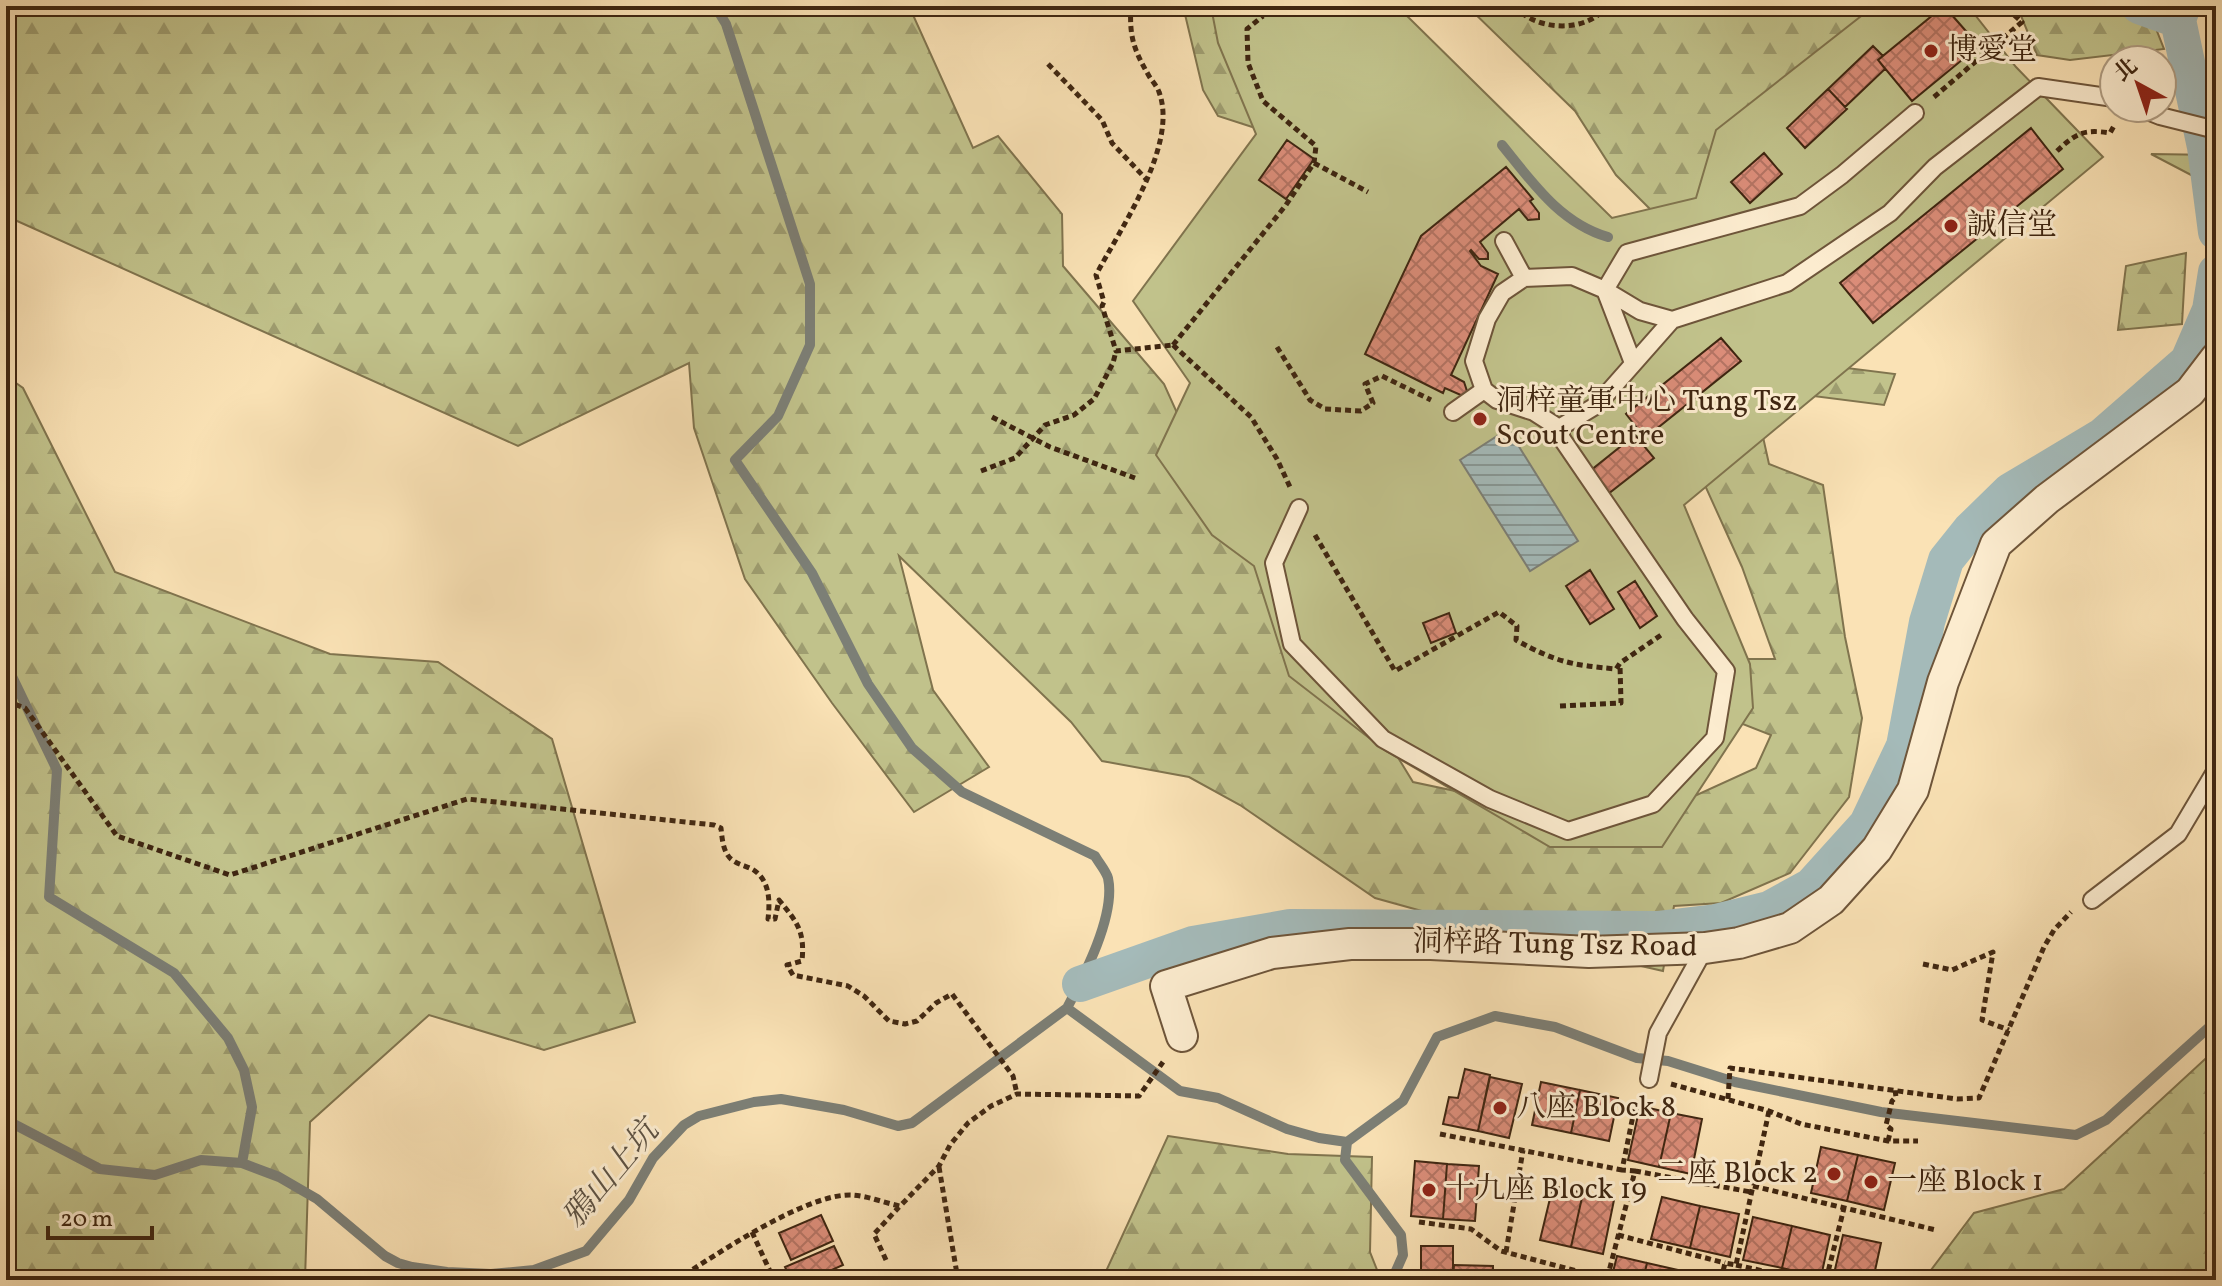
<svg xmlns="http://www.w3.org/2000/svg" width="2222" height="1286" viewBox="0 0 2222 1286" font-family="Vollkorn,'Noto Serif TC',serif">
  <defs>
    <pattern id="forest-firs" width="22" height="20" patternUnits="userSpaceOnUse" patternTransform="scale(2)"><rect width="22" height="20" fill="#c1c28b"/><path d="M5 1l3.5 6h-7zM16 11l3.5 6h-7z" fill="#9e9d70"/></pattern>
    <pattern id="water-rules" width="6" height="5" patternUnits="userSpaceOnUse" patternTransform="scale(2)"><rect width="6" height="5" fill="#a4bab9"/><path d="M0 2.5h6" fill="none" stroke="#879795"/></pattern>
    <pattern id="building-cross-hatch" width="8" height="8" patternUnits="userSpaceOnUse" patternTransform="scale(2)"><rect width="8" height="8" fill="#db8d79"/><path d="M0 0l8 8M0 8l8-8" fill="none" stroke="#b37362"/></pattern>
  </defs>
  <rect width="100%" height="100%" fill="#fae2b5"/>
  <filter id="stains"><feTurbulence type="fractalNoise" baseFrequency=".0025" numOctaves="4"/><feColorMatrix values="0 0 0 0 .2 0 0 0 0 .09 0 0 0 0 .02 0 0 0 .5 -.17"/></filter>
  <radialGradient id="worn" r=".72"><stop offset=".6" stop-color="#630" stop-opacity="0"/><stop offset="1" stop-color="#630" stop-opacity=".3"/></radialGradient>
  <path fill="url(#forest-firs)" stroke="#80744e" stroke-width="2" d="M 6,6 L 909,6 L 973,148 L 998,136 L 1062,214 L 1063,266 L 1164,384 L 1219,506 L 1314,540 L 1325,590 L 1351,646 L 1348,676 L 1413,782 L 1535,808 L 1631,825 L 1756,768 L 1771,735 L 1689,703 L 1661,659 L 1775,659 L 1742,567 L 1698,470 L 1712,430 L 1766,379 L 1823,365 L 1895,374 L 1884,405 L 1774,391 L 1759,419 L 1769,464 L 1823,485 L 1845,637 L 1862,718 L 1849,797 L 1790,873 L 1721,903 L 1674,906 L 1663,971 L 1519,938 L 1375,898 L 1240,805 L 1189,777 L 1102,761 L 1071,722 L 899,556 L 933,690 L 989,767 L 914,812 L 832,703 L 745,579 L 694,428 L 689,363 L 518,446 L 6,216 Z
    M 1183,6 L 1271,6 L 1274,134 L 1218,116 L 1203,90 Z
    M 1467,6 L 1906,6 L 1698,257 L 1616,175 L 1575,111 Z
    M 2017,6 L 2147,6 L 2164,49 L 2070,60 L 2037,55 Z
    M 2151,154 L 2216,155 L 2216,188 Z
    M 2186,253 L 2182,324 L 2118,330 L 2126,266 Z
    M 6,376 L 23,388 L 115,572 L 330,654 L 438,662 L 552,739 L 635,1022 L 544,1050 L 429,1015 L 310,1122 L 305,1280 L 6,1280 Z
    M 2216,1049 L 2216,1280 L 1932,1280 L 1928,1274 L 1974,1213 L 2064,1189 Z
    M 1168,1136 L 1288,1154 L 1372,1157 L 1370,1252 L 1381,1280 L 1102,1280 Z"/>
  <path fill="#c1c28b" stroke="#80744e" stroke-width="2" d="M 1219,6 L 1403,6 L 1406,15 L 1612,218 L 1696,198 L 1716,130 L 1874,6 L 1968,6 L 2016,67 L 2103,157 L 1684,505 L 1750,664 L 1753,708 L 1662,847 L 1550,847 L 1386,751 L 1289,676 L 1254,566 L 1212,535 L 1156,455 L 1190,383 L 1133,301 L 1256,134 L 1218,43 L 1212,12 Z"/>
  <path fill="url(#water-rules)" stroke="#7c7f76" stroke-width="2" d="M 1508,429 L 1578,541 L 1530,571 L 1460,460 Z"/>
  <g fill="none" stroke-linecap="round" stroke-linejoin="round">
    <path stroke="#7c7f76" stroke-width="10" d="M 715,6 L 726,24 L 810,284 L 810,345 L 778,416 L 735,460 L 812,573 L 868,684 L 912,748 L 962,792 L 1095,856 C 1099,863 1106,871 1108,878 C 1116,915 1084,976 1067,1008 L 1180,1091 L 1218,1098 L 1287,1129 L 1319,1138 L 1347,1142 L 1403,1101 L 1437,1037 L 1495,1016 L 1555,1027 L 1637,1058 L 1668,1061 L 1735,1082 L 1881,1112 L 2076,1135 L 2106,1120 L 2216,1021
      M 1502,145 C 1532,182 1560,223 1608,237
      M 6,664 L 57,770 L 49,897 L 174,973 L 228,1038 L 244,1070 L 252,1107 L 242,1163
      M 6,1120 L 100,1169 L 155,1175 L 201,1160 L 242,1163 L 279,1177 L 317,1199 L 385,1256 L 398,1263 L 412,1267 L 447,1272 L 491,1274 L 534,1270 L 586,1251 L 629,1200 L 653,1158 L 684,1125 L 699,1116 L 754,1102 L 781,1099 L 844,1110 L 898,1126 L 912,1123 L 1067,1008
      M 1347,1142 L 1345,1160 L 1401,1235 L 1403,1255 L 1392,1280"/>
    <path stroke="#a4bab9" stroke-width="36" d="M 2139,6 L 2178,20
      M 2183,6 L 2178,20 L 2205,147 L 2216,232
      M 1080,984 L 1193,944 L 1290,927 L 1657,929 L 1716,922 L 1769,909 L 1811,886 L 1867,824 L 1904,746 L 1927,622 L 1946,560 L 1970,530 L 2010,491 L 2102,436 L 2188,361 L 2210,310 L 2216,272"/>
  </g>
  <path fill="url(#building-cross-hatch)" stroke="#3f2611" stroke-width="2" d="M 1944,6 L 1979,46 L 1912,101 L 1878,60 Z
    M 1873,46 L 1883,56 L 1878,60 L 1885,69 L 1845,107 L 1828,89 Z
    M 1828,89 L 1847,109 L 1805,148 L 1787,128 Z
    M 2031,128 L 2063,169 L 1873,323 L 1840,283 Z
    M 1287,140 L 1314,159 L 1286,199 L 1259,180 Z
    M 1764,153 L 1782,174 L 1750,203 L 1731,182 Z
    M 1506,167 L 1533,199 L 1530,201 L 1539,213 L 1539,219 L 1528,220 L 1519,209 L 1480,242 L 1488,253 L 1488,259 L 1479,259 L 1471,250 L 1470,251 L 1481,266 L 1498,274 L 1451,375 L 1464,382 L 1467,391 L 1463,396 L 1445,388 L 1443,393 L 1365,354 L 1421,236 Z
    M 1721,338 L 1741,361 L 1645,438 L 1626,414 Z
    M 1635,435 L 1654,458 L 1608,494 L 1590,471 Z
    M 1590,570 L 1614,609 L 1590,624 L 1566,586 Z
    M 1635,581 L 1657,616 L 1640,628 L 1618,592 Z
    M 1449,613 L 1456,633 L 1431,643 L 1423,623 Z
    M 1465,1069 L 1490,1075 L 1478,1131 L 1443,1124 L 1449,1097 L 1458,1098 Z
    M 1490,1077 L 1522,1084 L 1509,1138 L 1478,1131 Z
    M 1541,1082 L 1580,1090 L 1571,1133 L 1532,1125 Z
    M 1580,1090 L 1618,1098 L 1609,1141 L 1571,1133 Z
    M 1640,1106 L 1671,1113 L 1659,1167 L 1628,1160 Z
    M 1671,1113 L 1702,1119 L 1691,1174 L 1659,1167 Z
    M 1821,1147 L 1858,1155 L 1847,1201 L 1811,1193 Z
    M 1858,1155 L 1895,1163 L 1884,1210 L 1847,1201 Z
    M 1415,1161 L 1447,1164 L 1443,1219 L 1411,1216 Z
    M 1447,1164 L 1479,1166 L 1475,1221 L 1443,1219 Z
    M 1553,1186 L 1583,1193 L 1571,1247 L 1540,1240 Z
    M 1583,1193 L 1614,1200 L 1603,1254 L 1571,1247 Z
    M 1662,1197 L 1700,1206 L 1690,1248 L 1651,1239 Z
    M 1700,1206 L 1739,1214 L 1730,1257 L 1690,1248 Z
    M 821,1215 L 833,1241 L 791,1260 L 779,1233 Z
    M 1753,1217 L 1792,1226 L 1782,1268 L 1743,1260 Z
    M 1792,1226 L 1830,1235 L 1821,1277 L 1782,1268 Z
    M 1843,1235 L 1881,1243 L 1873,1280 L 1833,1278 Z
    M 834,1246 L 843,1265 L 809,1280 L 791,1280 L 785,1267 Z
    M 1421,1246 L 1453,1246 L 1453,1280 L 1421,1280 Z
    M 1617,1256 L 1647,1263 L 1643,1280 L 1611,1280 Z
    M 1647,1263 L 1678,1270 L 1675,1280 L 1643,1280 Z
    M 1454,1265 L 1493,1266 L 1493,1280 L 1453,1280 Z"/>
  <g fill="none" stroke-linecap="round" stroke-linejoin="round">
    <g stroke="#6e553a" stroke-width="20">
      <path id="lane" d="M 2140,108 L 2160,116 L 2216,130
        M 1504,241 L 1524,278
        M 1672,320 L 1640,311 L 1605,290 L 1572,276 L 1524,278 L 1502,293 L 1487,319 L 1474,361 L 1484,390 L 1497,400 L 1534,412 L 1559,428 L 1597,405 L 1672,320 L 1787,283 L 1890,213 L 1935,167 L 2038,87 L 2114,98
        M 1633,363 L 1605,290 L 1627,253 L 1800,206 L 1842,175 L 1915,113
        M 1453,412 L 1484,390
        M 1299,508 L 1274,563 L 1292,644 L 1383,739 L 1490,799 L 1568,831 L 1653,804 L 1715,738 L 1726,671 L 1685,619 L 1562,439 L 1559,428
        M 2092,900 L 2178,834 L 2216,770
        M 1649,1079 L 1658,1033 L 1705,948"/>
    </g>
    <g stroke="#6e553a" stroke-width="34">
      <path id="street" d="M 1182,1036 L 1166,986 L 1272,953 L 1350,944 L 1431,944 L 1589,952 L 1705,948 L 1739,943 L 1790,928 L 1831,900 L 1877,849 L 1913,790 L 1943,682 L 1996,544 L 2047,499 L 2190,392 L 2216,358"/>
    </g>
    <path stroke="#3f2611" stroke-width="5" stroke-dasharray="6 4" stroke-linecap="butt" d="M 1131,6 C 1129,37 1134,50 1149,76 C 1152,81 1157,86 1159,92 C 1179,145 1120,229 1096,275 L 1104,302 L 1102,306 L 1116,351 L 1173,345
      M 1514,6 C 1536,31 1586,34 1607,6
      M 1048,64 L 1102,120 L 1112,143 L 1146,179
      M 1934,97 L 2022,22 L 2004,6
      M 2057,151 C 2076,133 2084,129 2110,133 L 2115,124
      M 1314,163 L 1368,192
      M 1173,345 L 1251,417 L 1277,459 L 1290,487
      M 1173,345 L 1286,205 L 1314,163 L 1316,146 L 1263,101 L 1248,63 L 1247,29 L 1263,16
      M 1277,347 L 1310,400 L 1325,409 L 1361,411 L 1373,403 L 1365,384 L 1382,376 L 1431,400
      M 992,417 L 1050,447 L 1135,478
      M 981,471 L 1015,458 L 1045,425 L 1074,415 L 1094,399 L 1113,363 L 1116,351
      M 1315,535 L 1395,671 L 1499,612 L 1517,626 L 1516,640 C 1556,662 1571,665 1616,669 L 1620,663 L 1664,633
      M 6,701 L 25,708 L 117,836 L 230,875 L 467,799 L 714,825 L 721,828 C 722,838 723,852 731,859 C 738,865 748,866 755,871 C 770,882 770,902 768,919 L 775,919 L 779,900 C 797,922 805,931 802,961 L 787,965 L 793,975 L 848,986 L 864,996 L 889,1021 L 905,1024 L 917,1021 L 936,1003 L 952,994 L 1013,1076 L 1017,1094
      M 1560,706 L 1621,703 L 1620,665
      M 1923,964 L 1952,970 L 1993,952 L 1982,1020 L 2009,1030
      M 1671,1084 L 1769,1111 L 1801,1124 L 1888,1141 L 1918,1141
      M 1728,1099 L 1730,1068 L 1957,1099 L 1979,1098 L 2044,947 L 2054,930 L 2071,912
      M 1440,1134 L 1622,1170
      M 1888,1141 L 1891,1129 L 1886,1125 L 1892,1101 L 1896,1097 L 1895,1090
      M 939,1167 L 958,1280
      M 1635,1171 L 1751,1192
      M 1753,1186 L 1936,1230
      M 1419,1222 L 1471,1229 L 1501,1251 L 1607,1279 L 1635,1171 L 1622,1170 L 1636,1101
      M 752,1232 L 774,1280
      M 1618,1235 L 1725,1263
      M 1506,1252 L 1523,1150
      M 886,1260 L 874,1234 L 899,1207
      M 1736,1265 L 1804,1280
      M 676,1280 C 716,1255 806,1193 852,1195 C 868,1196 885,1203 900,1206 L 939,1166 L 950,1145 L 968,1123 L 991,1106 L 1017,1094 L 1139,1096 L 1163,1062
      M 942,1280 L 958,1274
      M 1721,1280 L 1725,1263 L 1736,1265 L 1769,1111
      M 1826,1280 L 1844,1208"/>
    <use href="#lane" stroke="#fceccf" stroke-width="16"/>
    <use href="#street" stroke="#fceccf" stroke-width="30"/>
  </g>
  <g fill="#8f2418" stroke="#fceccf" stroke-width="3">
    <circle cx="1931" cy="51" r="8"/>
    <circle cx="1951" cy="226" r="8"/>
    <circle cx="1480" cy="419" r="8"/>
    <circle cx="1500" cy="1108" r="8"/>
    <circle cx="1834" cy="1174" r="8"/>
    <circle cx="1871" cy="1182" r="8"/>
    <circle cx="1429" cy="1190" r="8"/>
  </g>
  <g text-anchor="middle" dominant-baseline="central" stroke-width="6" stroke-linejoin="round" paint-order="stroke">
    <g font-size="30" fill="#3f2611" stroke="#fceccf" text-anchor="start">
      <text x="1947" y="51">博愛堂</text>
      <text x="1967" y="226">誠信堂</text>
      <text x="1496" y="402">洞梓童軍中心 Tung Tsz<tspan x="1496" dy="34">Scout Centre</tspan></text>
      <text x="1516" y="1108">八座 Block 8</text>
      <text x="1818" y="1174" text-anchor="end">二座 Block 2</text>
      <text x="1887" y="1182">一座 Block 1</text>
      <text x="1445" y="1190">十九座 Block 19</text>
    </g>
    <g font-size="30" fill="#3f2611" stroke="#fceccf">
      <text transform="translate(1555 945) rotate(1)">洞梓路 Tung Tsz Road</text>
    </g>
    <g font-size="32" font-style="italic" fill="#5d5243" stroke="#fceccf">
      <text transform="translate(612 1175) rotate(-50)">鴉山上坑</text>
    </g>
  </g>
  <rect width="2222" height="1286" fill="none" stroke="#fae2b5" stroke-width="32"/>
  <rect x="8" y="8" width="2206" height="1270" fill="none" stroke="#3f2611" stroke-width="4"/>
  <rect x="16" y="16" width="2190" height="1254" fill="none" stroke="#3f2611" stroke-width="2"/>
  <g transform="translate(2138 84) rotate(320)"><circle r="38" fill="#fceccf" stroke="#b09d83" stroke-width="2"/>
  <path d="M0-6L14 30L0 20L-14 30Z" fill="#8f2418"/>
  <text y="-12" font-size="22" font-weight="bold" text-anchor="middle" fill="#3f2611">北</text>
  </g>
  <path d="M48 1226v12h104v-12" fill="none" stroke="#3f2611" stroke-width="4"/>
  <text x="60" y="1226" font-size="24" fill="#3f2611" stroke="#fceccf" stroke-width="6" paint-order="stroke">20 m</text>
  <rect width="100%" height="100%" filter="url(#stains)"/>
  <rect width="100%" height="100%" fill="url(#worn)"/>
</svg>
